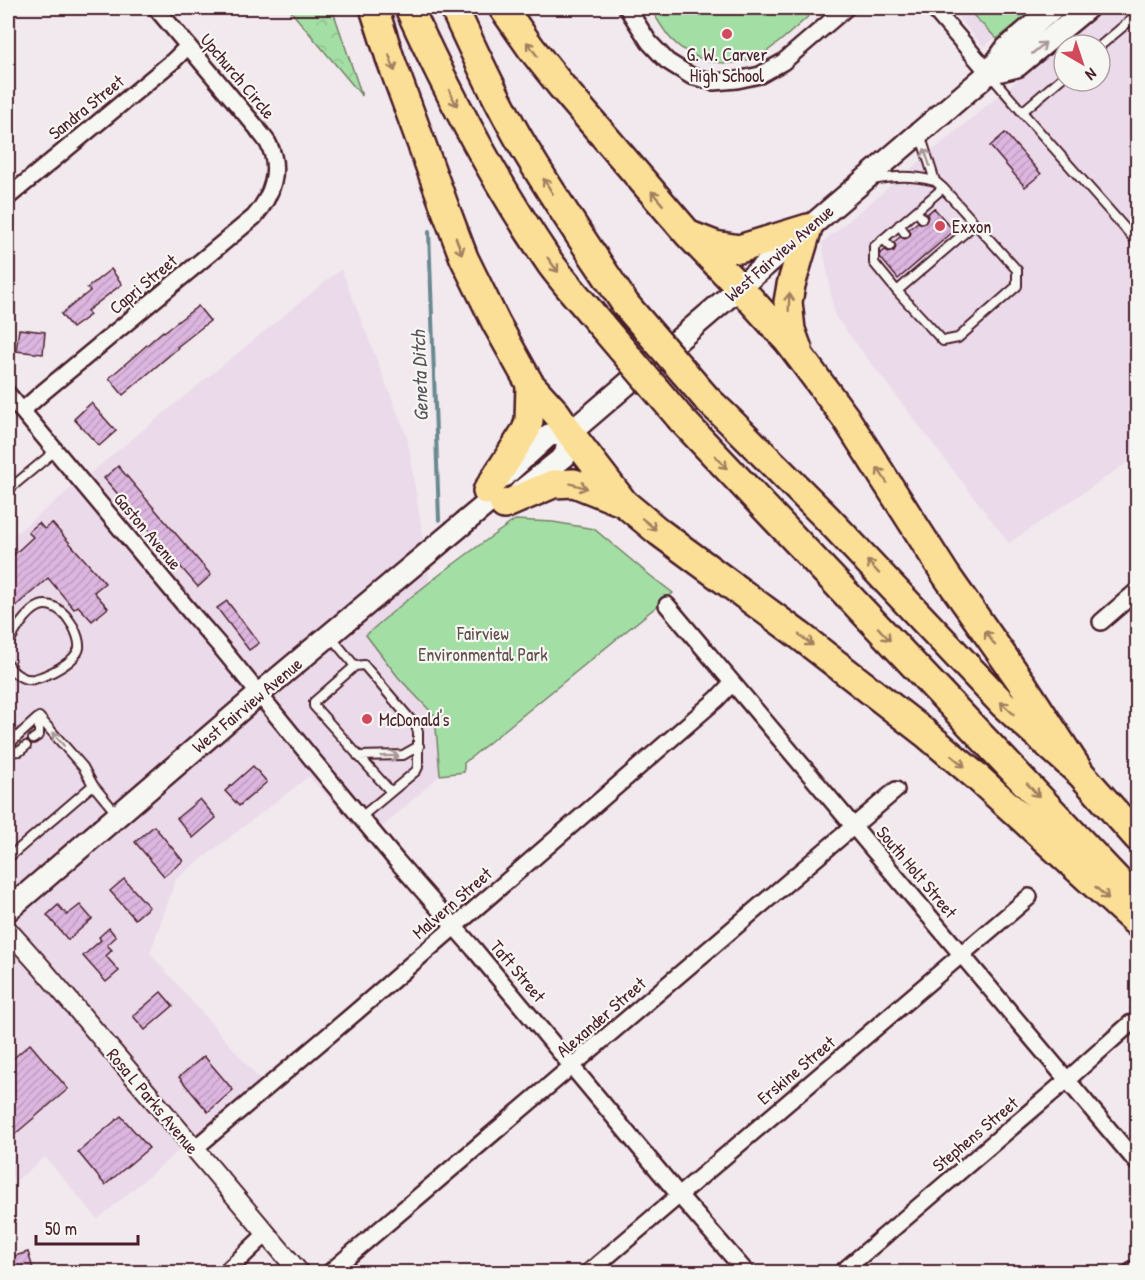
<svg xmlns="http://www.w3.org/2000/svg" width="1145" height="1280" viewBox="0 0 1145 1280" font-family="'Patrick Hand',sans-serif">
  <defs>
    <pattern id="forest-crowns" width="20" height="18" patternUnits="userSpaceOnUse" patternTransform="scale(1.5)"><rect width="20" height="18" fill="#a3dfa5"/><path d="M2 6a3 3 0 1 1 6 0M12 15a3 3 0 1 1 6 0" fill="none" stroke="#8ebf8e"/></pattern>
    <pattern id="building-hatch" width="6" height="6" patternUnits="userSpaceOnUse" patternTransform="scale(1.5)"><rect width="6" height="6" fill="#dcb6df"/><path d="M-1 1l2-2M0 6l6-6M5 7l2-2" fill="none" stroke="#be9cc0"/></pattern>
  </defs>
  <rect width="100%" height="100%" fill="#f1e9ee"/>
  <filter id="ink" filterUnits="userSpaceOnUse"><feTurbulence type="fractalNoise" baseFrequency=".0167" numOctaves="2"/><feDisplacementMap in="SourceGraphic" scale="12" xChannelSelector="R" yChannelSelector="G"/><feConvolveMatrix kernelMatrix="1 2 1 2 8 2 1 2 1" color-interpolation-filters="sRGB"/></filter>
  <g filter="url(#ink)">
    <path fill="#ebdaea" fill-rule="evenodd" d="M 950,8 L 1030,8 L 984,47 Z
      M 1104,8 L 1137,8 L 1137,456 L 1009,543 L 835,316 L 822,243 ZM 1064,45 L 1100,45 L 1100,81 L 1064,81 Z
      M 341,269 L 407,437 L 430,582 L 366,635 L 398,677 L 435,716 L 440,775 L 367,841 L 309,776 L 176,879 L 150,953 L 261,1081 L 98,1219 L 45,1157 L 16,1181 L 8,1171 L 8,540 Z"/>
    <path fill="#a3dfa5" stroke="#767f68" stroke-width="1.5" d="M 650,8 L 818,8 C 802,21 782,42 764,53 C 734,71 695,64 671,39 C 663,30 657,18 650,8 Z
      M 966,8 L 1036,8 L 997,39 Z
      M 515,520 L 553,522 L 594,529 L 647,573 L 673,593 L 464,763 L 464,772 L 440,775 L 435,716 L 398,677 L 366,635 C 413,593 463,556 515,520 Z"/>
    <path fill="url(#forest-crowns)" stroke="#767f68" stroke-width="1.5" d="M 288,8 L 332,8 L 362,96 Z"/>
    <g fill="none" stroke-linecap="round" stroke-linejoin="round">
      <path stroke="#698890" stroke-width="4" d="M 429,231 L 439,520"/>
    </g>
    <path fill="url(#building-hatch)" stroke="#4a1f2b" stroke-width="1.5" d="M 1005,133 L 1041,174 L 1025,187 L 990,146 Z
      M 934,208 L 954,231 L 898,279 L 880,257 L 880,254 L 885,250 L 889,252 L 894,251 L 896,247 L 894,242 L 900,237 L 905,239 L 909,237 L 911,233 L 909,229 L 918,222 L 923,224 L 926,222 L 928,217 L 927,214 Z
      M 111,269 L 122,284 L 87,311 L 90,315 L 72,328 L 61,314 L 90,291 L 87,288 Z
      M 198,306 L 210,321 L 177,347 L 178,348 L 123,395 L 109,378 L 163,331 L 164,332 Z
      M 19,329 L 45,332 L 43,354 L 16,351 Z
      M 91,403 L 116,431 L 99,446 L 74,419 Z
      M 118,466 L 211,575 L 198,587 L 104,478 Z
      M 39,523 L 44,529 L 52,523 L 105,583 L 94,592 L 108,608 L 92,621 L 78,606 L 74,609 L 48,578 L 8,613 L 8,560 L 33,537 L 28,532 Z
      M 227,601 L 259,643 L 249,650 L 217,608 Z
      M 253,766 L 267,782 L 239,806 L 225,791 Z
      M 200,799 L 216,818 L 193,838 L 177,818 Z
      M 154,826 L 183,861 L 164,876 L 135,842 Z
      M 124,879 L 149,907 L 135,919 L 110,891 Z
      M 58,905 L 67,915 L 80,905 L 92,919 L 68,940 L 47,915 Z
      M 109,928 L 116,937 L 107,945 L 112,950 L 106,956 L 119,971 L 106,982 L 83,956 L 101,940 L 99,937 Z
      M 161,992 L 173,1006 L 145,1030 L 133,1016 Z
      M 30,1044 L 68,1089 L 8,1140 L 8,1063 Z
      M 204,1056 L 233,1090 L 208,1112 L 179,1077 Z
      M 121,1116 L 149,1148 L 105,1185 L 78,1152 Z
      M 28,1252 L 34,1272 L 8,1272 L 8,1258 Z"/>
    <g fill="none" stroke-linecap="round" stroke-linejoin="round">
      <g stroke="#4a1f2b" stroke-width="12">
        <path id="service" d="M 1100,46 L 1138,14
          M 991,76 L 1022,112 L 1064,76
          M 1022,112 L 1138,243
          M 872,180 C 897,176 910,175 935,181 L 920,134
          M 935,181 L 943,188 L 1017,270 L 1017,286 L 958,338 L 943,341 L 897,291 L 874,263 L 874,247 L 943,188
          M 916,211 L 922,218
          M 899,225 L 905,233
          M 883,239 L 890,246
          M 897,291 L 975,224
          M 8,490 L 55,451
          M 331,637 L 355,666
          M 8,645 C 13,633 27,611 40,606 C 49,603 58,608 65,615 C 68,618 70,622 73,626 C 76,632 80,640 79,648 C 76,662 47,676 34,679 C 24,681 12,673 8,664
          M 364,665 L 416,726 L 418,732 L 418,767 L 416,771 L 391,792 L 314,706 L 314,702 L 355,666 Z
          M 33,739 L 39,735 L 39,717
          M 8,745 L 39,717 L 83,767 L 93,785
          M 8,752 L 20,751 L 26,746
          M 358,756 L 403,755 L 419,746
          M 361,817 L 391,792
          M 8,858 L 93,785 L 116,813"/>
      </g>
      <g stroke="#4a1f2b" stroke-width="20">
        <path id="minor" d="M 627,8 L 649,42 L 667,61 L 691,76 L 714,82 L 737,80 L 760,75 L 783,62 L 846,8
          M 933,8 L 989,73
          M 8,197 L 173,61 L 188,46
          M 8,394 L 192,614 L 219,645 L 312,759 L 396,860 L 474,949 L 679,1195 L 746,1272
          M 22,411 L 42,393 L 254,217 C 272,196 282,169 268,143 C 265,138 260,133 257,128 L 156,8
          M 667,605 L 1138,1164
          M 1101,622 L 1138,590
          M 194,1149 L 356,1012 L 717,699 L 732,683
          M 226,1272 L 266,1234
          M 330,1272 L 896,790
          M 589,1272 L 1029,897
          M 842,1272 L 1067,1080 L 1131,1023
          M 1131,1272 L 1138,1267"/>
      </g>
      <g stroke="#4a1f2b" stroke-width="22">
        <path id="tertiary" d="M 8,930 L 41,967 L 299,1272"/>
      </g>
      <g stroke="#4a1f2b" stroke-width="26">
        <path id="secondary" d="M 989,73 L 1017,66 L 1087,8
          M 504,476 L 549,435 L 570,433 L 989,73 L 1006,49 L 1053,8
          M 520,492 L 565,456 L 570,433
          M 8,910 L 259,694 L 489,502"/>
      </g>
      <g stroke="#4a1f2b" stroke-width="32">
        <path id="motorway" d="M 374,8 L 390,58 L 444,205 L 464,258 L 496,323 L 530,384 L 557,414 L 570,433 L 624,503 L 659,532 L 799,635 L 925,733 L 977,777 L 1138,924
          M 409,8 C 449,96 495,182 550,263 C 566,285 585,305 602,326
          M 454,8 C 474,52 495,97 519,139 C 552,196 590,251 626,305
          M 503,8 L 531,48 L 562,87 L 689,235 L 740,288 L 788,341 L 801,358 L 845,417 L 946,575 L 1024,686 L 1081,774
          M 692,236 L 715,245 L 739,249 L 808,228
          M 798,349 L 791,330 L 788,302 L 791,285 L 808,228
          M 706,398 L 728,419 L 826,517 L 1003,704 L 1081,774 L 1138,838
          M 681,419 L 1138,902
          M 487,491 L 526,430 L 529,421 L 530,384
          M 504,505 L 553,484 L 574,483 L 624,503"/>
      </g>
      <path stroke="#4a1f2b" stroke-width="2" stroke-dasharray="6 4.5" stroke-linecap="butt" d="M 1130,1009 L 1138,1002"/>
      <use href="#service" stroke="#f6f6f2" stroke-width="8"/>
      <use href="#minor" stroke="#f6f6f2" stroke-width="15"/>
      <use href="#tertiary" stroke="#f6f6f2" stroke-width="18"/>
      <use href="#secondary" stroke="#f6f6f2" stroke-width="21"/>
      <use href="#motorway" stroke="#fbdf96" stroke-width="27"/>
      <g stroke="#4a1f2b" stroke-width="32" stroke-linecap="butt">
        <path id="motorway-bridge" d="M 626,305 L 706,398
          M 602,326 L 681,419"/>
      </g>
      <use href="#motorway-bridge" stroke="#fbdf96" stroke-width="27"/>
    </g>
    <defs><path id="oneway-shaft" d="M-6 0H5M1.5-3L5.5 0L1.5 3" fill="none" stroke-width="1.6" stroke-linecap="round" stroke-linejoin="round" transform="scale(1.5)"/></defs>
    <g stroke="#a99598">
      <use href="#oneway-shaft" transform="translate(1039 48) rotate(-40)"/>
      <use href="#oneway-shaft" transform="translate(927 157) rotate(-108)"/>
      <use href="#oneway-shaft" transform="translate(58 739) rotate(-131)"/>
      <use href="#oneway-shaft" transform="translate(390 756) rotate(-2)"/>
    </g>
    <g stroke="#a27f60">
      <use href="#oneway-shaft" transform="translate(532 49) rotate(-127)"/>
      <use href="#oneway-shaft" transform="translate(392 63) rotate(71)"/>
      <use href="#oneway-shaft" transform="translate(453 98) rotate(63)"/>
      <use href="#oneway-shaft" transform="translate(548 186) rotate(-122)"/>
      <use href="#oneway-shaft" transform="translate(657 198) rotate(-130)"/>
      <use href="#oneway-shaft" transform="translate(459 246) rotate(69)"/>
      <use href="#oneway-shaft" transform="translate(553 265) rotate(53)"/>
      <use href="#oneway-shaft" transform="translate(789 302) rotate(-88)"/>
      <use href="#oneway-shaft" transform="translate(721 462) rotate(47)"/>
      <use href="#oneway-shaft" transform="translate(882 475) rotate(-123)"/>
      <use href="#oneway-shaft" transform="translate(579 486) rotate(15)"/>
      <use href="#oneway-shaft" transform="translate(649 524) rotate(39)"/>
      <use href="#oneway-shaft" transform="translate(873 567) rotate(-133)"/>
      <use href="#oneway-shaft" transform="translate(884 634) rotate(47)"/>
      <use href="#oneway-shaft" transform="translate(990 638) rotate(-125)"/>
      <use href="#oneway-shaft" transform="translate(806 640) rotate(37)"/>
      <use href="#oneway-shaft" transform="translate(1007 708) rotate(-137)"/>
      <use href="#oneway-shaft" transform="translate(958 761) rotate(40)"/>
      <use href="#oneway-shaft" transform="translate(1033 790) rotate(47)"/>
      <use href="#oneway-shaft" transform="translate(1102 893) rotate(42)"/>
    </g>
  </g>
  <g fill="#d1495b" stroke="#f6f6f2" stroke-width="2">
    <circle cx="727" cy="34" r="6"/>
    <circle cx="940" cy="226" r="6"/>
    <circle cx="367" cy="719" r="6"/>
  </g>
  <g text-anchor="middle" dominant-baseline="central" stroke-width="4.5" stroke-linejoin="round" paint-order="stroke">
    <g font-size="18" fill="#4a1f2b" stroke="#f6f6f2" text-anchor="start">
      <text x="727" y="54" text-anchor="middle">G. W. Carver<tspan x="727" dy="21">High School</tspan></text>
      <text x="952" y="226">Exxon</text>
      <text x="379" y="719">McDonald's</text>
    </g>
    <g font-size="18" fill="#4a1f2b" stroke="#f6f6f2">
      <text transform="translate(238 76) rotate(50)">Upchurch Circle</text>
      <text transform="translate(86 107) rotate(-39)">Sandra Street</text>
      <text transform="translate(779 253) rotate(-41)">West Fairview Avenue</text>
      <text transform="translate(143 284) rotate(-40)">Capri Street</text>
      <text transform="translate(148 531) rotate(50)">Gaston Avenue</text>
      <text transform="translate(247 705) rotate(-40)">West Fairview Avenue</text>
      <text transform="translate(917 872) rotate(50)">South Holt Street</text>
      <text transform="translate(452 903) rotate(-41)">Malvern Street</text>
      <text transform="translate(518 971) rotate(50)">Taft Street</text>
      <text transform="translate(601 1017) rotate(-41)">Alexander Street</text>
      <text transform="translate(796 1070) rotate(-40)">Erskine Street</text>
      <text transform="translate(153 1101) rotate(50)">Rosa L Parks Avenue</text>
      <text transform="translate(975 1134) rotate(-40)">Stephens Street</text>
    </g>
    <g font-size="18" fill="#604f4a" stroke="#f6f6f2">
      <text x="483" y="633">Fairview<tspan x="483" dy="21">Environmental Park</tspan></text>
    </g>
    <g font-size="20" font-style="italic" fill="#59545d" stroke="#f6f6f2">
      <text transform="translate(419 376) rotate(-92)">Geneta Ditch</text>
    </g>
  </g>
  <rect width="1145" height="1280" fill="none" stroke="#f6f6f2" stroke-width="30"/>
  <rect x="15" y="15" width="1115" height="1250" fill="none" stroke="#4a1f2b" stroke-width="2" filter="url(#ink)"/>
  <g transform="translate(1082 63) rotate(141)"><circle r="28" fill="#f6f6f2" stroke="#b1a0a2" stroke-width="1.5"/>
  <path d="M0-4.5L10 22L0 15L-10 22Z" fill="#d1495b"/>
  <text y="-9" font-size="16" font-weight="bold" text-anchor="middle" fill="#4a1f2b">N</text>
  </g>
  <path d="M36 1235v9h102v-9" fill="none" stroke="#4a1f2b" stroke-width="3"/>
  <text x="45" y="1235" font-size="18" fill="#4a1f2b" stroke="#f6f6f2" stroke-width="4.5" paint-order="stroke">50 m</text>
</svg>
